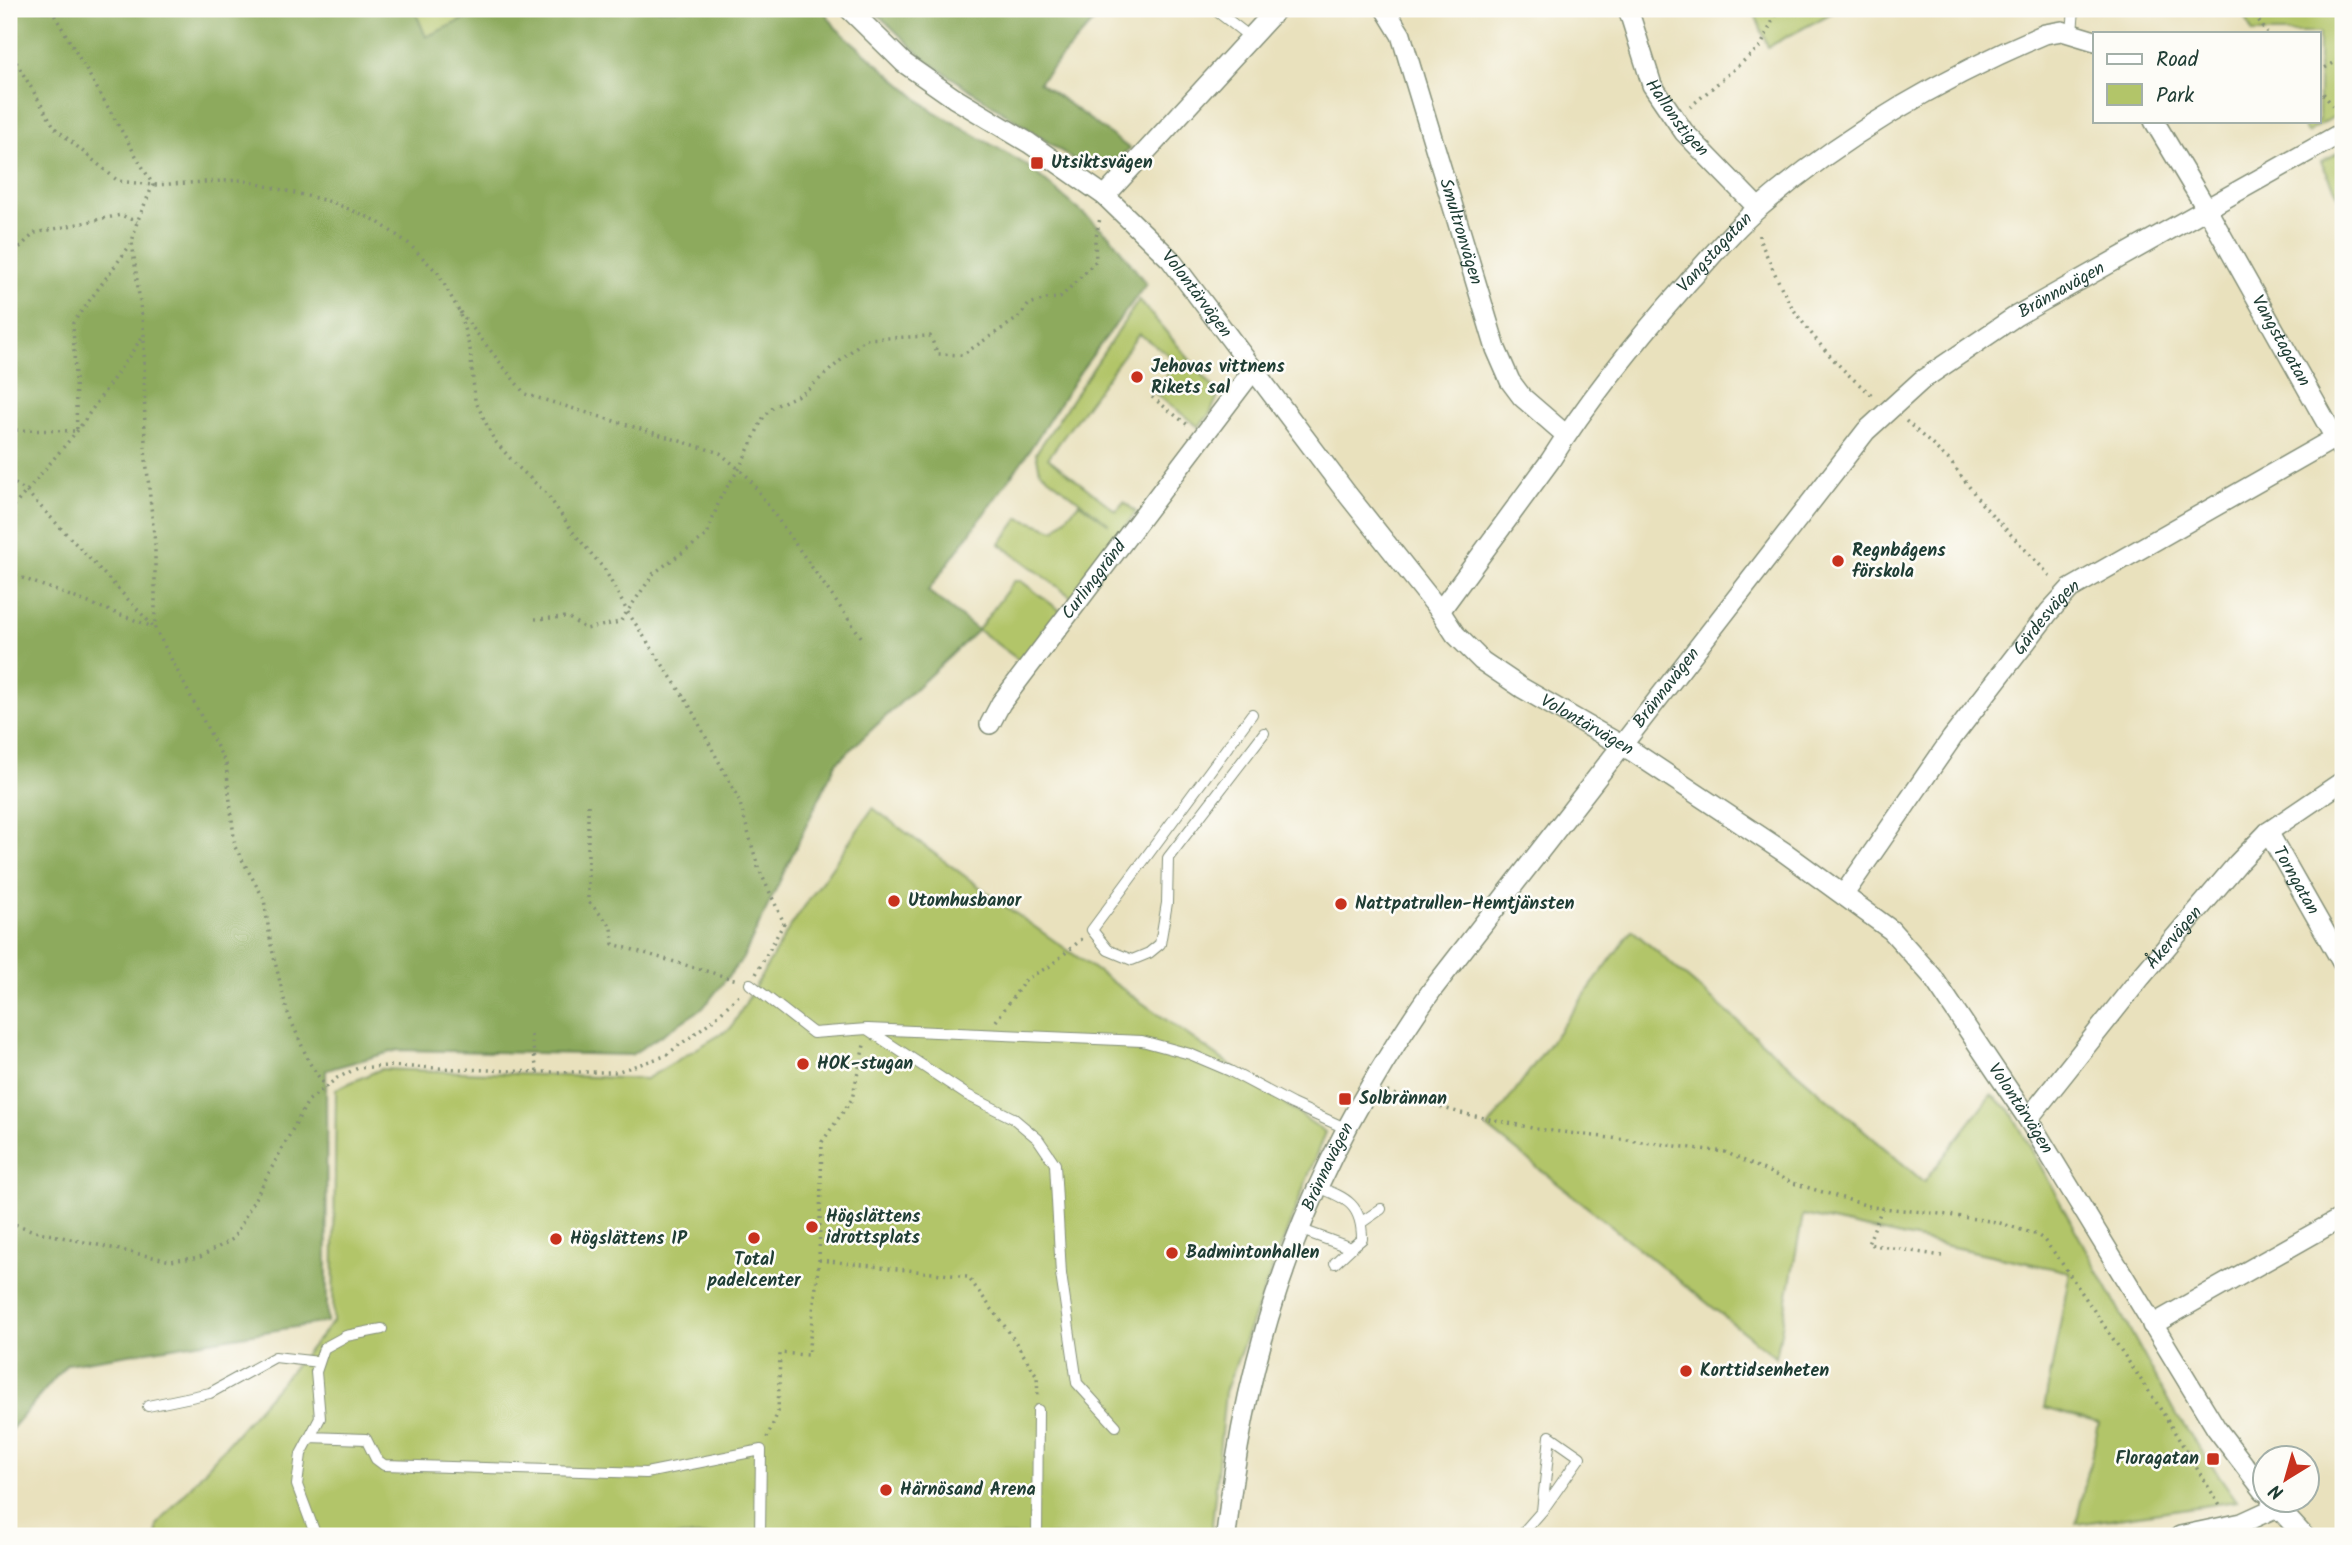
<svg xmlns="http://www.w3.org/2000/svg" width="2352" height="1545" viewBox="0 0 2352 1545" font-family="Kalam,sans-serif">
  <rect width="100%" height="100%" fill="#fdfcf7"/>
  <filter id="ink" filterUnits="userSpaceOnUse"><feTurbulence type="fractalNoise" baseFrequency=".0143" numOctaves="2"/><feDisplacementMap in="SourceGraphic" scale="14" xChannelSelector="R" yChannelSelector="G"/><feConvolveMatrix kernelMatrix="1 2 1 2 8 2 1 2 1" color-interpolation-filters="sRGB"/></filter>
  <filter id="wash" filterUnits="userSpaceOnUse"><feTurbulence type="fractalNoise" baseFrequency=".00686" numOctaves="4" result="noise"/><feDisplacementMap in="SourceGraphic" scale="28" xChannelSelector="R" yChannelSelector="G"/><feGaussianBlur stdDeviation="1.57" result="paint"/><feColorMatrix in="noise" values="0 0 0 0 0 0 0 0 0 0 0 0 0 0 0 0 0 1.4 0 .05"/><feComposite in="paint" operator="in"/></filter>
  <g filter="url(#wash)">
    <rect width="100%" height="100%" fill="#e9e1bd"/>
    <path fill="#b2c569" stroke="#68814e" stroke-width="2" d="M 414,9 L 486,9 L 426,37 Z
      M 1753,9 L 1839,9 L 1768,47 Z
      M 2240,9 L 2337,9 L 2343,20 L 2343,111 L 2307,133 L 2300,121 L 2319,121 L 2319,33 L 2253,33 Z
      M 2343,150 L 2343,204 L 2321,162 Z
      M 1139,300 L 1219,394 L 1210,414 L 1199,427 L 1155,393 L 1177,361 L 1139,334 L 1048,458 L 1116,511 L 1124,502 L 1136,512 L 1073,598 L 1000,544 L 1019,518 L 1055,530 L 1079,503 L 1109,524 L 1040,471 L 1036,453 Z
      M 1014,581 L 1021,581 L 1062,612 L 1023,663 L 978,630 Z
      M 873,808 L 1008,908 L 1325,1132 L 1225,1392 L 1211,1536 L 157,1536 L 157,1525 L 333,1322 L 336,1089 L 381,1069 L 646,1079 L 731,1028 L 788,930 Z
      M 1632,930 L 1924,1182 L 1991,1095 L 2010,1110 L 2175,1413 L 2237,1501 L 2076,1524 L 2099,1423 L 2044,1408 L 2070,1272 L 1803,1215 L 1776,1358 L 1488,1128 Z"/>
    <path fill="#8daa5d" stroke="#567448" stroke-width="2" d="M 9,9 L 414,9 L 426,37 L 486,9 L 823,9 L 836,28 L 930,109 L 1025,164 L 1111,237 L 1146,284 L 1080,372 L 1025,457 L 928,591 L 978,630 L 836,763 L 743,958 L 703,1008 L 631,1055 L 398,1050 L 326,1070 L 327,1322 L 67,1364 L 9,1432 Z
      M 872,9 L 1105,9 L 1039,82 L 1130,149 L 1106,168 L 1082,165 L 927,61 Z"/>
  </g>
  <g filter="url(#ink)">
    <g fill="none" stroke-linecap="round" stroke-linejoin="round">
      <g stroke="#848f78" stroke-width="12">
        <path id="service" d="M 1214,9 L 1250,37
          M 2072,33 L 2074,9
          M 1252,714 L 1092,930 L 1108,950 L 1132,960 L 1149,953 L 1160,944 L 1167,903 L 1168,858 L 1264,733
          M 750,984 L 813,1033 L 867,1029 L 967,1095 L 1013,1118 L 1038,1139 L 1055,1164 L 1061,1274 L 1077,1383 L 1116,1426
          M 868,1029 L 1142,1041 L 1190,1054 L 1230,1071 L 1292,1104 L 1345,1128
          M 1362,1222 L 1381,1209
          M 1299,1229 L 1351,1248 L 1362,1239 C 1362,1205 1347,1198 1318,1187
          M 1335,1263 L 1351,1248
          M 148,1406 L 210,1393 L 275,1357 L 319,1362
          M 310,1437 L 366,1439 L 376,1459 L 384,1465 L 646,1473 L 761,1450 L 760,1536
          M 316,1536 L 297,1485 L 301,1454 L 320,1418 L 316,1372 L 324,1348 L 346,1336 L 382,1329
          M 1037,1536 L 1038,1410
          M 1520,1536 L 1542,1511 L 1580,1457 L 1550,1436 L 1542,1511"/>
      </g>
      <g stroke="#848f78" stroke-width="22">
        <g id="minor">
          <path id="s1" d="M 849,9 L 904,63 L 954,98 L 1029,143 L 1105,196 L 1170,259 L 1348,495 L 1440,611 L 1455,634 L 1482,661 L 1522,688 L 1635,753 L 1784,852 L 1891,930 L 1932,976 L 2028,1119 L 2216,1428 L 2264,1491"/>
          <path id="s2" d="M 1385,9 L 1401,35 L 1496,349 L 1510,381 L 1522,397 L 1566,435"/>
          <path id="s3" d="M 1628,9 L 1652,85 L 1684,132 L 1758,208"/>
          <path id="s4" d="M 2154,121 L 2206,208 L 2343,452"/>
          <path d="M 1105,196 L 1277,9"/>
          <path id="s5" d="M 1440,611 L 1550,461 C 1590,397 1639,337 1690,280 C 1712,256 1734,228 1760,207 C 1845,134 1942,78 2045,34 L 2062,31 L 2095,41"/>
          <path id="s6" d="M 990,724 L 1001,703 L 1254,369"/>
          <path id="s7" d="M 2268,832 L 2343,964"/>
          <path id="s8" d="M 1844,894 L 1952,738 L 2049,612 L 2070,589 L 2335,438"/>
          <path id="s9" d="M 2028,1119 L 2141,977 L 2238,863 L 2268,832 L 2343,781"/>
          <path d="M 2152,1325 L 2343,1217"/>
          <path d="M 2271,1500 L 2304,1536"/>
          <path id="s10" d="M 1226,1536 C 1247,1328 1312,1161 1432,990 L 1866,431 L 1922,380 L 2016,316 L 2343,132"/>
          <path d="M 2180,1536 L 2242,1523 L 2277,1507"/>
        </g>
      </g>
      <path stroke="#848f78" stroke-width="3.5" stroke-dasharray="2 5" stroke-linecap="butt" d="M 51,9 L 153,185 L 137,222 L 132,242 L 144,334 L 145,450 L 155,544 L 155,628 L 226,764 L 235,847 L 264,899 L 271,945 L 287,1011 L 309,1062 L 326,1088
        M 2251,9 L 2267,33
        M 9,50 L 55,128 L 118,181 L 153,185 L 241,180 L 332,202 L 375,220 L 408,243 L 438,273 L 459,311 L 470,349 L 475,400 L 494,440 L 517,466 L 547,494 L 573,532 L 605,570 L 627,611 L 688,703 L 739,800 L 758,867 L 784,923 L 756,974
        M 2319,71 L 2343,58
        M 2319,88 L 2338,113
        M 1690,107 L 1761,46 L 1778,9
        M 1759,235 L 1759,239 C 1771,263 1781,291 1796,313 C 1817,343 1845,375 1875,397
        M 9,257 L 35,233 L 121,215 L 137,222
        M 460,312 L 525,394 L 720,453 L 748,477 L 864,641
        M 1152,397 L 1189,426
        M 1906,421 L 1950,461 L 1982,504 L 2053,579
        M 9,430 L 77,431 L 73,323 L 131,244
        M 9,480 L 26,491 L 153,626
        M 9,512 L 77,431 L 143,336
        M 9,573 L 153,627
        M 535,619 L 567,617 L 586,629 L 620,622 L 654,573 L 707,535 L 721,496 L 739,469 L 764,416 L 775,406 L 805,392 L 865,339 L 930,336 L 938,354 L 962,355 L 1018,318 L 1029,304 L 1046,299 L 1060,298 L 1096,261 L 1095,242 L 1100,218
        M 588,805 L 588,901 L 612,927 L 613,944 L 737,980
        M 996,1021 L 1026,979 L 1050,966 L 1083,938
        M 531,1035 L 537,1072
        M 1387,1092 L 1461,1113 L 1537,1129 L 1725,1152 L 1793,1183 L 1872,1207 L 1933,1213 L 1997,1222 L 2037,1235 L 2043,1239 L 2057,1256 L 2156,1402 L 2222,1509
        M 1882,1208 L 1868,1244 L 1942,1256
        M 9,1222 L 34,1231 L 171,1261 L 200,1257 L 233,1239 L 308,1101 L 337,1078 L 358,1068 L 387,1066 L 537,1072 L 616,1072 L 665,1056 L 714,1019 L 741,993
        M 819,1260 L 968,1277 L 1009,1332 L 1037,1376 L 1038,1398
        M 767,1438 L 778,1412 L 780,1353 L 808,1355 L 819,1260 L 822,1142 L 852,1099 L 864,1045
        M 739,1530 L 748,1531"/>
      <use href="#service" stroke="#fff" stroke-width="10"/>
      <use href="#minor" stroke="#fff" stroke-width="19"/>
    </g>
  </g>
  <g fill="#c8321e" stroke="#fdfcf7" stroke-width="2.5">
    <rect x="1030" y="156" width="14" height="14" rx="3.5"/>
    <circle cx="1137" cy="377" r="7"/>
    <circle cx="1838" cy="561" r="7"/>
    <circle cx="894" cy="901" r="7"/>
    <circle cx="1341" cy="904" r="7"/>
    <circle cx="803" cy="1064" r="7"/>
    <rect x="1338" y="1092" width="14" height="14" rx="3.5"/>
    <circle cx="812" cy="1227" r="7"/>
    <circle cx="754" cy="1238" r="7"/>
    <circle cx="556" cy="1239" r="7"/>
    <circle cx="1172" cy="1253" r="7"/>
    <circle cx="1686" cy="1371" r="7"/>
    <rect x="2206" y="1452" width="14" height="14" rx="3.5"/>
    <circle cx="886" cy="1490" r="7"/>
  </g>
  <g text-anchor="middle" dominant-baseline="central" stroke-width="5" stroke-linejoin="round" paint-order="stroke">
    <g font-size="18" fill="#1f3d34" stroke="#fdfcf7">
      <text stroke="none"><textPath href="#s3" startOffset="121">Hallonstigen</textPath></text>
      <text stroke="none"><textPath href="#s2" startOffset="236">Smultronvägen</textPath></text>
      <text stroke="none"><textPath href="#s5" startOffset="452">Vangstagatan</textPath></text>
      <text stroke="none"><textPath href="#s10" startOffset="1540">Brännavägen</textPath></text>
      <text stroke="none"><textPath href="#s1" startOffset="453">Volontärvägen</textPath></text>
      <text stroke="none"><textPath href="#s4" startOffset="254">Vangstagatan</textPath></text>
      <text stroke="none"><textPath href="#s6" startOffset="178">Curlinggränd</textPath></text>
      <text stroke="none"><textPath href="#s8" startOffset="343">Gärdesvägen</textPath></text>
      <text stroke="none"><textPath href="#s10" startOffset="973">Brännavägen</textPath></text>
      <text stroke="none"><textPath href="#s1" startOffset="1041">Volontärvägen</textPath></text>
      <text stroke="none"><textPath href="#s7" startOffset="56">Torngatan</textPath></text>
      <text stroke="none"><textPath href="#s9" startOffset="233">Åkervägen</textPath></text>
      <text stroke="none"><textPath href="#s1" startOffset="1629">Volontärvägen</textPath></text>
      <text stroke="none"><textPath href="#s10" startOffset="385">Brännavägen</textPath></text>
    </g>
    <g font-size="18" font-weight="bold" fill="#1f3d34" stroke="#fdfcf7" text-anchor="start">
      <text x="1051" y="163">Utsiktsvägen</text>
      <text x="1151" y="367">Jehovas vittnens<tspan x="1151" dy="21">Rikets sal</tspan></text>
      <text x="1852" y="551">Regnbågens<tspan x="1852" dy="21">förskola</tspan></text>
      <text x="908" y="901">Utomhusbanor</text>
      <text x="1355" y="904">Nattpatrullen-Hemtjänsten</text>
      <text x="817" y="1064">HOK-stugan</text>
      <text x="1359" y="1099">Solbrännan</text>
      <text x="826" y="1217">Högslättens<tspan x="826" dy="21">idrottsplats</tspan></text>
      <text x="570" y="1239">Högslättens IP</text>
      <text x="1186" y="1253">Badmintonhallen</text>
      <text x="754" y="1260" text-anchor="middle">Total<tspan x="754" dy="21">padelcenter</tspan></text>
      <text x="1700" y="1371">Korttidsenheten</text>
      <text x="2199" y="1459" text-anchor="end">Floragatan</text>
      <text x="900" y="1490">Härnösand Arena</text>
    </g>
  </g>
  <rect width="2352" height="1545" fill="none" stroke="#fdfcf7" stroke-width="35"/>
  <rect x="2093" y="32" width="228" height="91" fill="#fdfcf7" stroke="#a4b0a9" stroke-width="2"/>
  <rect x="2107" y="54" width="35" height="10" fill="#ffffff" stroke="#a4b0a9" stroke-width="2"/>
  <text x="2156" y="66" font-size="21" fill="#1f3d34">Road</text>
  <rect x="2107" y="84" width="35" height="21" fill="#b2c569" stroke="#a4b0a9" stroke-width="2"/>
  <text x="2156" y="102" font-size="21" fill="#1f3d34">Park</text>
  <g transform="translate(2286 1479) rotate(217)"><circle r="33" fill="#fdfcf7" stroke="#a4b0a9" stroke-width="2"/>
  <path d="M0-5L12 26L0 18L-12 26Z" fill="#c8321e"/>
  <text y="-10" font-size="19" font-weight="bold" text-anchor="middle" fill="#1f3d34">N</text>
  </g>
</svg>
